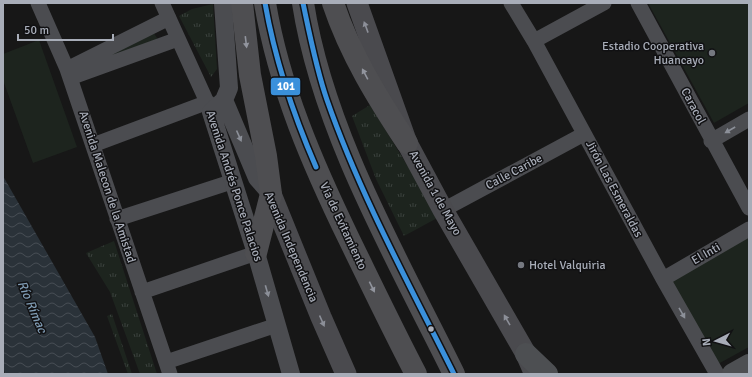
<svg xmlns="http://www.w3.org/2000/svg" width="752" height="377" viewBox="0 0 752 377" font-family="Signika,sans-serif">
  <defs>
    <pattern id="grass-tufts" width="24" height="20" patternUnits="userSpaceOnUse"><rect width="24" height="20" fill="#1d241e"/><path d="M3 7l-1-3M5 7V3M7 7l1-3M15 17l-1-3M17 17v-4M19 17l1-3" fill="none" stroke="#3b413d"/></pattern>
    <pattern id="water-waves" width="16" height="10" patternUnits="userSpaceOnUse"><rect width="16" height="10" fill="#2a3239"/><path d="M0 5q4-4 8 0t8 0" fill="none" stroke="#464d54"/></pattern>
  </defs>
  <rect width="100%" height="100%" fill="#171717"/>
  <path fill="url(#grass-tufts)" d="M 213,4 L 217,69 L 211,77 L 179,16 L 192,9 Z
    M 149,31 L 153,32 L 157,38 L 157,42 L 83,72 Z
    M 370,105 L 439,217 L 404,236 L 376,179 L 352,116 Z
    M 114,241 L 157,374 L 140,374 L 110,292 L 86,253 Z
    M 112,314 L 132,374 L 128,374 L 107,316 Z"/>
  <path fill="#1d241e" d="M 648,3 L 749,3 L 749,103 L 714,123 Z
    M 39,40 L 77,147 L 33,163 L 3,80 L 3,54 Z
    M 749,232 L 749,347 L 718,364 L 669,278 Z"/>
  <path fill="url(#water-waves)" d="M 3,176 L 95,337 L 108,374 L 5,374 L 3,366 Z"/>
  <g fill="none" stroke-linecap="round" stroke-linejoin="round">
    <path stroke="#4b4c50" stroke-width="15" d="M 38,3 L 67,69 L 170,374
      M 162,3 L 211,111
      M 511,3 L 534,41 L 663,279 L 717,374
      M 638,3 L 749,208
      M 534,41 L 604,3
      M 67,69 L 169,18
      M 70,78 L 178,39
      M 711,141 L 749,119
      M 93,145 L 208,102
      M 443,210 L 584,134
      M 117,219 L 234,181
      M 663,279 L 749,229
      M 142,292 L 256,253
      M 166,362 L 277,325"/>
    <path stroke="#4b4c50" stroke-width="18" d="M 223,3 L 229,88 L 224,100 L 211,112 L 256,253 L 291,374
      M 224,100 L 257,178 L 271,194"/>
    <path stroke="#4a4a4e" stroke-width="21" d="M 357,3 L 407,143 L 443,210 L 526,354 L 533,370
      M 271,194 L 321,317 L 346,374"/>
    <path stroke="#4d4f52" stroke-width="22" d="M 526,354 L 547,374
      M 733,374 L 749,365"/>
    <path stroke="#4e4e51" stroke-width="22" d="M 242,3 L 250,75 L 266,156 L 271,194 L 256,253
      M 265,3 C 279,87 313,165 350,241 C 372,286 393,330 416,374
      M 303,3 C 323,132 397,258 454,374
      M 333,3 C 350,54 378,99 407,143"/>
    <g stroke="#111113" stroke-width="8">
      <path id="bus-1" d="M 265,3 C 275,60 293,114 316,167
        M 303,3 C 310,36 316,68 327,100 C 360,195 409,284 454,374"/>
    </g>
    <use href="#bus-1" stroke="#3a90db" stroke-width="5"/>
  </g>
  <defs><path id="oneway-solid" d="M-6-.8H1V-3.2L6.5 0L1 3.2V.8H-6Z"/></defs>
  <g fill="#8c8f98">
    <use href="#oneway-solid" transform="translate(366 27) rotate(-110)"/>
    <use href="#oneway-solid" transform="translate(507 320) rotate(-120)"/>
    <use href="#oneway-solid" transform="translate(322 321) rotate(66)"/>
  </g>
  <g fill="#92959e">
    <use href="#oneway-solid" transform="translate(246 42) rotate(83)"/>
    <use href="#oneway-solid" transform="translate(365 74) rotate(-118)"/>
    <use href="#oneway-solid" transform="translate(372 287) rotate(64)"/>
  </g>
  <g fill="#8c9099">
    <use href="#oneway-solid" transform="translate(730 130) rotate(150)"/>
    <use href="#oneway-solid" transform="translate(239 136) rotate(66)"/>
    <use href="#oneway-solid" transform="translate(267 291) rotate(74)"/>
    <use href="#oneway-solid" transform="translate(682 313) rotate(60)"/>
  </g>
  <g fill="#757880" stroke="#111113" stroke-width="1.5">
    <circle cx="712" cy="53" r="4"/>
    <circle cx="521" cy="265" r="4"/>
  </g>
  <circle fill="#a8adb8" stroke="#111113" stroke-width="1.5" cx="431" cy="329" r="3.5"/>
  <g text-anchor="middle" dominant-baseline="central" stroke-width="3" stroke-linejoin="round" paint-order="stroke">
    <g font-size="12" fill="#a8adb8" stroke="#111113" text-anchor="end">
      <text x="704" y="46">Estadio Cooperativa<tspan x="704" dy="14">Huancayo</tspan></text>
      <text x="529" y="265" text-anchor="start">Hotel Valquiria</text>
    </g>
    <g font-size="12" fill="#a8adb8" stroke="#111113">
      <text transform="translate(693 106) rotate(62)">Caracol</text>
      <text transform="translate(514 172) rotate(-28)">Calle Caribe</text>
      <text transform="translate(234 186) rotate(72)">Avenida Andrés Ponce Palacios</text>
      <text transform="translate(107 187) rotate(72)">Avenida Malecon de la Amistad</text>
      <text transform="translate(614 189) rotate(62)">Jirón Las Esmeraldas</text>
      <text transform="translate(435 193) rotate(61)">Avenida 1 de Mayo</text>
      <text transform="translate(343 226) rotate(65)">Vía de Evitamiento</text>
      <text transform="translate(291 247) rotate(67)">Avenida Independencia</text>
      <text transform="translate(706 254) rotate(-30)">El Inti</text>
    </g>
    <g font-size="13" font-style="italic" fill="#7f9bb3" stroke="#111113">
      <text transform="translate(32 307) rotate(67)">Río Rímac</text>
    </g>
  </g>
  <rect stroke="#111113" stroke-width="1.5" x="270" y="77" width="31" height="19" rx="4" fill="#3a90db"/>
  <g font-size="11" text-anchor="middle" font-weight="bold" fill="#fff">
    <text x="286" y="90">101</text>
  </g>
  <rect width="752" height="377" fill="none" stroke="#a8adb8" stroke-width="8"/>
  <g transform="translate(716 341) rotate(264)" stroke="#111113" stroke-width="3" paint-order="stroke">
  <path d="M0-3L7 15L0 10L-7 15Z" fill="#a8adb8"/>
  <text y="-6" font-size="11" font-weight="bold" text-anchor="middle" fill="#a8adb8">N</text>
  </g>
  <path d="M18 34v6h95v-6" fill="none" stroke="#a8adb8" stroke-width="2"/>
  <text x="24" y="34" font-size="12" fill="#a8adb8" stroke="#111113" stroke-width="3" paint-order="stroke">50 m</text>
</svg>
